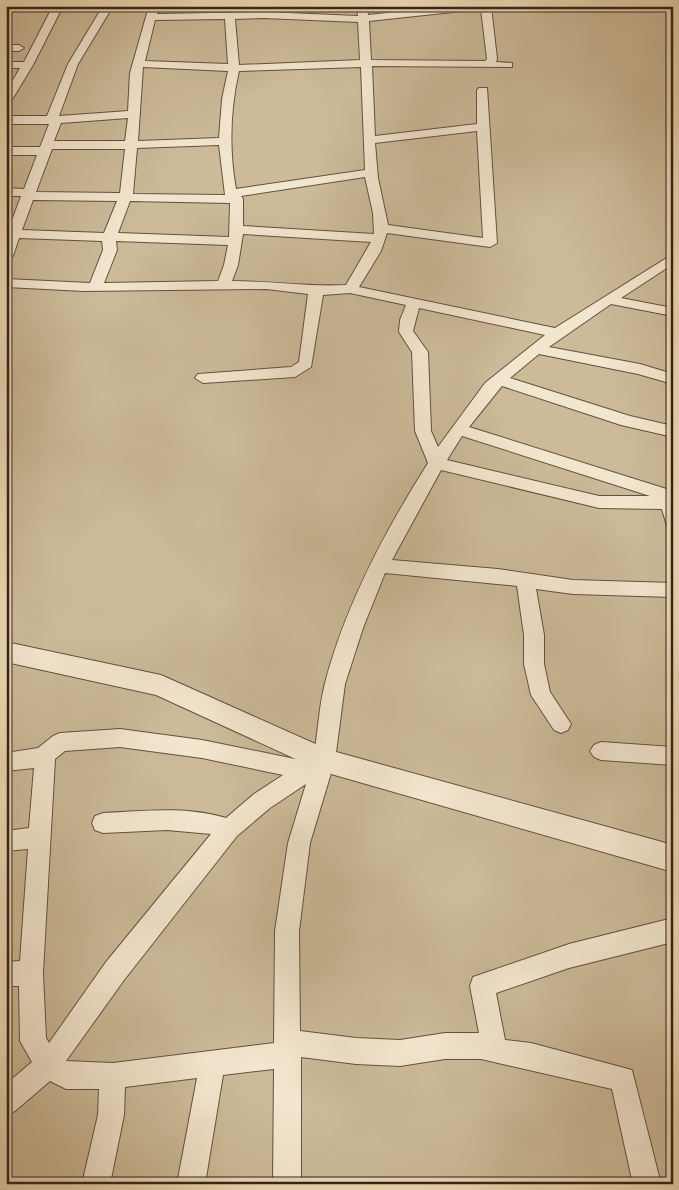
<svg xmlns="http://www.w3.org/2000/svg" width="679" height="1190" viewBox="0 0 679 1190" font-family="Cardo,serif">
  <rect width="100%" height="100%" fill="#ecd8b3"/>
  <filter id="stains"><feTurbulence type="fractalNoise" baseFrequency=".004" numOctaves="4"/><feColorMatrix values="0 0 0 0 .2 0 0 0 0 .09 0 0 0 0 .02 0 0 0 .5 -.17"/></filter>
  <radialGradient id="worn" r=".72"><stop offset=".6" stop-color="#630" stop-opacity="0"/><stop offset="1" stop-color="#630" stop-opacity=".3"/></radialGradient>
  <path fill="#ccba99" stroke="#7f705a" d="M 6,6 L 673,6 L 673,1184 L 6,1184 Z"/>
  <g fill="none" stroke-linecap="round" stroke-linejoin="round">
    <g stroke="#605242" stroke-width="2">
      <path id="minor" d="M 53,6 L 63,6 L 33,65 L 10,103 L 6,104 L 6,92 L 20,68 L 6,68 L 6,62 L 24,62 Z
        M 103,6 L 113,6 L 78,64 L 59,116 L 128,111 L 130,73 L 149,6 L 159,6 L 157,14 L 264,12 L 358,16 L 357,6 L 367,6 L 368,15 L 454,6 L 491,6 L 497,59 L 496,62 L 512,63 L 512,67 L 372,66 L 375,136 L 477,124 L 477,90 L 479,88 L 487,88 L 497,243 L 490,247 L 387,233 L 381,251 L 359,287 L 555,328 L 673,254 L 673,264 L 621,298 L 673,308 L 673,316 L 611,304 L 549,347 L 640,364 L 673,374 L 673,384 L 638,374 L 539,354 L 510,378 L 630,416 L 673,426 L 673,437 L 621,425 L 502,386 L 469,427 L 673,491 L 673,527 L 667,526 L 662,509 L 599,508 L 441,470 L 392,560 L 498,569 L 573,580 L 673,583 L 673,597 L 573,594 L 536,589 L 544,635 L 544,664 L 550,692 L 571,724 L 568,730 L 561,733 L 554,730 L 531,695 L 524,664 L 524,635 L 517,586 L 385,573 L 363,628 L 345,684 L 335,760 L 310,843 L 299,931 L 300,1031 L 356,1038 L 400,1040 L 445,1033 L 479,1033 L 470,986 L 473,977 L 569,944 L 673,918 L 673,942 L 569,968 L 496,993 L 505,1040 L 531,1043 L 632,1070 L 661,1184 L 633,1184 L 612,1089 L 481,1059 L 445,1059 L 400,1066 L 356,1064 L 301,1057 L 301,1184 L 273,1184 L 274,1069 L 223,1075 L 205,1184 L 177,1184 L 197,1078 L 125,1087 L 124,1115 L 110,1184 L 82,1184 L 98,1115 L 99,1089 L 66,1089 L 50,1081 L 15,1111 L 6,1115 L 6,1084 L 32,1062 L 20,1041 L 19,986 L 6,986 L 6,962 L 20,961 L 28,849 L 6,851 L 6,831 L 29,828 L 34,768 L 6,771 L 6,753 L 38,748 L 53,736 L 60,733 L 120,729 L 202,740 L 305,761 L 314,755 C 318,731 319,706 325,683 C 345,606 385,531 428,463 L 415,431 L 412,352 L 399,332 L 400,320 L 406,305 L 350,293 L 323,295 L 311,367 L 295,377 L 203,383 L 195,378 L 198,374 L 291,367 L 299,362 L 308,294 L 266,289 L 84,291 L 6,287 L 6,279 L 90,283 L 103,250 L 102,241 L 19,238 L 13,256 L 6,260 L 6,237 L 21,196 L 6,196 L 6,188 L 24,189 L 37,155 L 6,155 L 6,147 L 40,147 L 49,124 L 6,124 L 6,116 L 47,116 L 68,64 ZM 481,9 L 487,59 L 485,61 L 371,60 L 369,21 ZM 264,18 L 358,22 L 360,60 L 239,65 L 235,19 ZM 225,19 L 228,64 L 145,61 L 155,20 ZM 143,67 L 228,71 L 222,99 L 219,138 L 138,141 ZM 361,67 L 365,170 L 236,189 C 229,150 230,110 239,71 ZM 128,118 L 125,141 L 54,141 L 61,123 ZM 477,131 L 483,238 L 388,225 L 378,178 L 375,143 ZM 219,145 L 225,195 L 133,194 L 137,148 ZM 52,149 L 125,149 L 120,193 L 36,192 ZM 365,177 L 373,213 L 374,234 L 243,226 L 243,199 L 241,196 ZM 33,200 L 117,201 L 104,233 L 22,230 ZM 130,201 L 230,203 L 229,237 L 118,233 ZM 243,234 L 371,242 L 346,285 C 307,287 270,281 232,281 L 238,265 ZM 116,241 L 228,245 L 224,265 L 218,281 L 104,283 L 117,250 ZM 419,308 L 545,335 L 485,383 L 438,447 L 431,431 L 428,352 L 413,331 ZM 462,436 L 650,496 L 599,496 L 447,460 ZM 120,747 L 202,758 L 283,775 L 254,794 L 226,818 C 186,806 144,811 103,813 L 95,816 L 92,823 L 95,830 L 103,833 L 167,830 L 211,834 L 106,962 L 49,1043 L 46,1038 L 43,973 L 55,759 L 65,751 ZM 306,784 L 288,843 L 275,931 L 274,1043 L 113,1063 L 66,1061 L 124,980 L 237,836 L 270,808 Z
        M 6,45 L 19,45 L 24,48 L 19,51 L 6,51 Z
        M 601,742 L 673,747 L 673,765 L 601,760 L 594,757 L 590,751 L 594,745 Z"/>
    </g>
    <g stroke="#605242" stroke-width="2">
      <path id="tertiary" d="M 6,642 L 161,675 L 329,750 L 673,845 L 673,872 L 324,772 L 156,695 L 6,662 Z"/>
    </g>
    <use href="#minor" fill="#f3e6ce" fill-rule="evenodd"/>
    <use href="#tertiary" fill="#f3e6ce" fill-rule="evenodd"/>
  </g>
  <rect width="679" height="1190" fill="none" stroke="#ecd8b3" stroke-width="25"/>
  <rect x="8" y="8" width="664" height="1175" fill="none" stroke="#32251c" stroke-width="2.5"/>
  <rect x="12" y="12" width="654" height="1165" fill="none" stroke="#32251c"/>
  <rect width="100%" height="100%" filter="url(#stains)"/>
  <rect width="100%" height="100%" fill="url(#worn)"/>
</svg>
